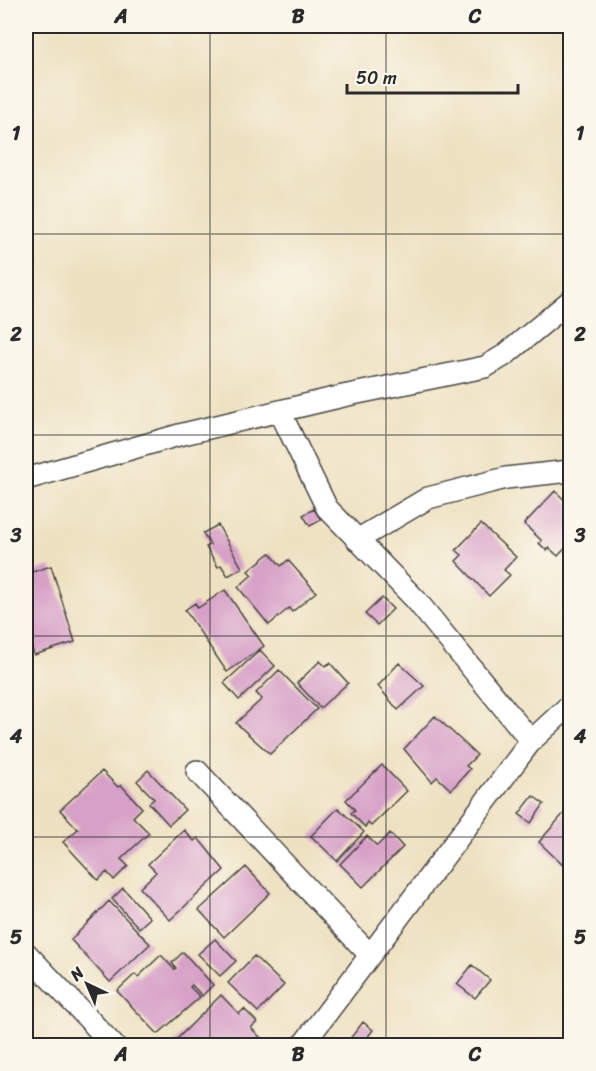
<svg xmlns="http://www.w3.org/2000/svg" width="596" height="1071" viewBox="0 0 596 1071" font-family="Sriracha,sans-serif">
  <rect width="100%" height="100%" fill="#fbf7ec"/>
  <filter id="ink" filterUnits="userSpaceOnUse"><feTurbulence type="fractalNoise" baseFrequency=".0167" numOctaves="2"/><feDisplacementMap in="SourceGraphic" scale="12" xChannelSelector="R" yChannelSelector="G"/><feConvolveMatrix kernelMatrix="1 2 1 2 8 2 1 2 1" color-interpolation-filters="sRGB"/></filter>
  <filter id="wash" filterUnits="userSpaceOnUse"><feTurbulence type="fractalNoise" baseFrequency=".008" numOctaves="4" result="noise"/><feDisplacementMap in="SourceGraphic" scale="24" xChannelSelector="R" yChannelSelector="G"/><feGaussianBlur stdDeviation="1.35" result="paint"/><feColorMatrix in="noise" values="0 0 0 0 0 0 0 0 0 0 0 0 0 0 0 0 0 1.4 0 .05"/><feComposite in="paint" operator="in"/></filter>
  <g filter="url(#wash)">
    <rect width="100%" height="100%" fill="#eee1c1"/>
    <g id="blocks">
      <path fill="#d7a0c7" d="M 555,491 L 570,505 L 570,543 L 558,556 L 549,548 L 547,551 L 539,543 L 542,541 L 524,524 Z
        M 314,509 L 321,520 L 310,526 L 303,515 Z
        M 481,524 L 516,557 L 504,570 L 510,575 L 489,596 L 456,561 L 462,555 L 456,550 Z
        M 218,525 L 242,568 L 228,576 L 221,565 L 218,567 L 206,547 L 210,545 L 203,533 Z
        M 270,553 L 281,566 L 288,560 L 316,592 L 292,612 L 289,608 L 269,625 L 238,587 L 252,575 L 248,571 Z
        M 51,566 L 75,642 L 34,655 L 26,628 L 26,619 L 31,617 L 26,599 L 26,574 Z
        M 225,590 L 264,646 L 227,672 L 185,610 L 195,603 L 198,608 Z
        M 382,598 L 393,609 L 377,625 L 365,614 Z
        M 260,650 L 275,666 L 239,700 L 224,683 Z
        M 320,661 L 325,666 L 330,663 L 348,683 L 320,708 L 297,683 Z
        M 399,663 L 424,686 L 398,710 L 378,686 Z
        M 279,670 L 317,709 L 270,754 L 236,723 L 262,699 L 256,693 Z
        M 435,716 L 477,755 L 466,766 L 470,769 L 451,790 L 437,777 L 432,782 L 404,749 Z
        M 382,765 L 407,791 L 371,826 L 368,823 L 365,827 L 351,813 L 355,810 L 346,800 Z
        M 148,770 L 185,810 L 169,825 L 149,803 L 154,799 L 137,781 Z
        M 102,771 L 118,787 L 121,785 L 142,808 L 133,817 L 149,833 L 121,859 L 128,866 L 114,880 L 107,872 L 98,880 L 63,842 L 78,829 L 60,810 Z
        M 533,796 L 544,804 L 531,823 L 519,814 Z
        M 338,808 L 364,832 L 337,861 L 311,836 Z
        M 565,812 L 570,816 L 570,869 L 568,870 L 539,842 Z
        M 184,830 L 194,841 L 198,838 L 224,870 L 170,920 L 140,888 L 156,872 L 148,864 Z
        M 390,833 L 403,847 L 363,887 L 340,864 L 367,836 L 377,846 Z
        M 246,867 L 270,893 L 224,937 L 199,910 Z
        M 123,888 L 150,918 L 139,928 L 112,899 Z
        M 109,901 L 150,944 L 110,982 L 71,940 Z
        M 215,939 L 236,961 L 220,976 L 198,954 Z
        M 183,952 L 213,985 L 202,996 L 192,985 L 190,987 L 200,997 L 158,1034 L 117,991 L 135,974 L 138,977 L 161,955 L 174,969 L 176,968 L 172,963 Z
        M 254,956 L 284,985 L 258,1012 L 228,983 Z
        M 472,965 L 490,980 L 475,998 L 457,984 Z
        M 221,995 L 239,1014 L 244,1009 L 257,1022 L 251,1028 L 267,1044 L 170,1046 Z
        M 363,1022 L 373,1030 L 361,1046 L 348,1046 L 346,1044 Z"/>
    </g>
  </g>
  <g filter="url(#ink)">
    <use href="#blocks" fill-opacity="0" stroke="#484642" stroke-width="1.5"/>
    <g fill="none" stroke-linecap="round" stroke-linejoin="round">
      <g stroke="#484642" stroke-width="24">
        <path id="street" d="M 280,412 L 327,508 L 416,600 L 531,741
          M 26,479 L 179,435 L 343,396 L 485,367 L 505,355 L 570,301
          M 357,540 L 428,498 L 506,478 L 570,471
          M 197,771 L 369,954
          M 26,953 L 114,1046
          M 302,1046 L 531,741 L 570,705"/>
      </g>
      <use href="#street" stroke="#fff" stroke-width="21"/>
    </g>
  </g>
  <path fill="none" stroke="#2b2b2b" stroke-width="1.5" stroke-opacity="0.55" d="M 210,26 L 210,1046M 386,26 L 386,1046M 26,234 L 570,234M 26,435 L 570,435M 26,636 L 570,636M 26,837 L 570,837"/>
  <rect width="596" height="1071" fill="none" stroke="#fbf7ec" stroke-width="66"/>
  <g transform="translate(87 984) rotate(316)" stroke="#fbf7ec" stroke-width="4.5" paint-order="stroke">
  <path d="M0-4.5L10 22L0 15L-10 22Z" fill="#2b2b2b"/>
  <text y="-9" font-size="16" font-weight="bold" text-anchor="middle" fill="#2b2b2b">N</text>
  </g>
  <path d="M347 84v9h171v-9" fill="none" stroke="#2b2b2b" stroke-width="3"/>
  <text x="356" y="84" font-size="18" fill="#2b2b2b" stroke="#fbf7ec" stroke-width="4.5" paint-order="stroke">50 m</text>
  <rect x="33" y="33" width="530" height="1005" fill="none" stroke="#2b2b2b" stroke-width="2"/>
  <g font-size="20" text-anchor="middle" font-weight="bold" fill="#2b2b2b">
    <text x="121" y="23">A</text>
    <text x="298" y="23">B</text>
    <text x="475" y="23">C</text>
    <text x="16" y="140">1</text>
    <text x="580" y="140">1</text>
    <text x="16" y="341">2</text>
    <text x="580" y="341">2</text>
    <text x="16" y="542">3</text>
    <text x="580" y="542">3</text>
    <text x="16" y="743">4</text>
    <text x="580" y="743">4</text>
    <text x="16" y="944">5</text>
    <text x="580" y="944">5</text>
    <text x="121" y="1061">A</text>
    <text x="298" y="1061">B</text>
    <text x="475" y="1061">C</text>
  </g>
</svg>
